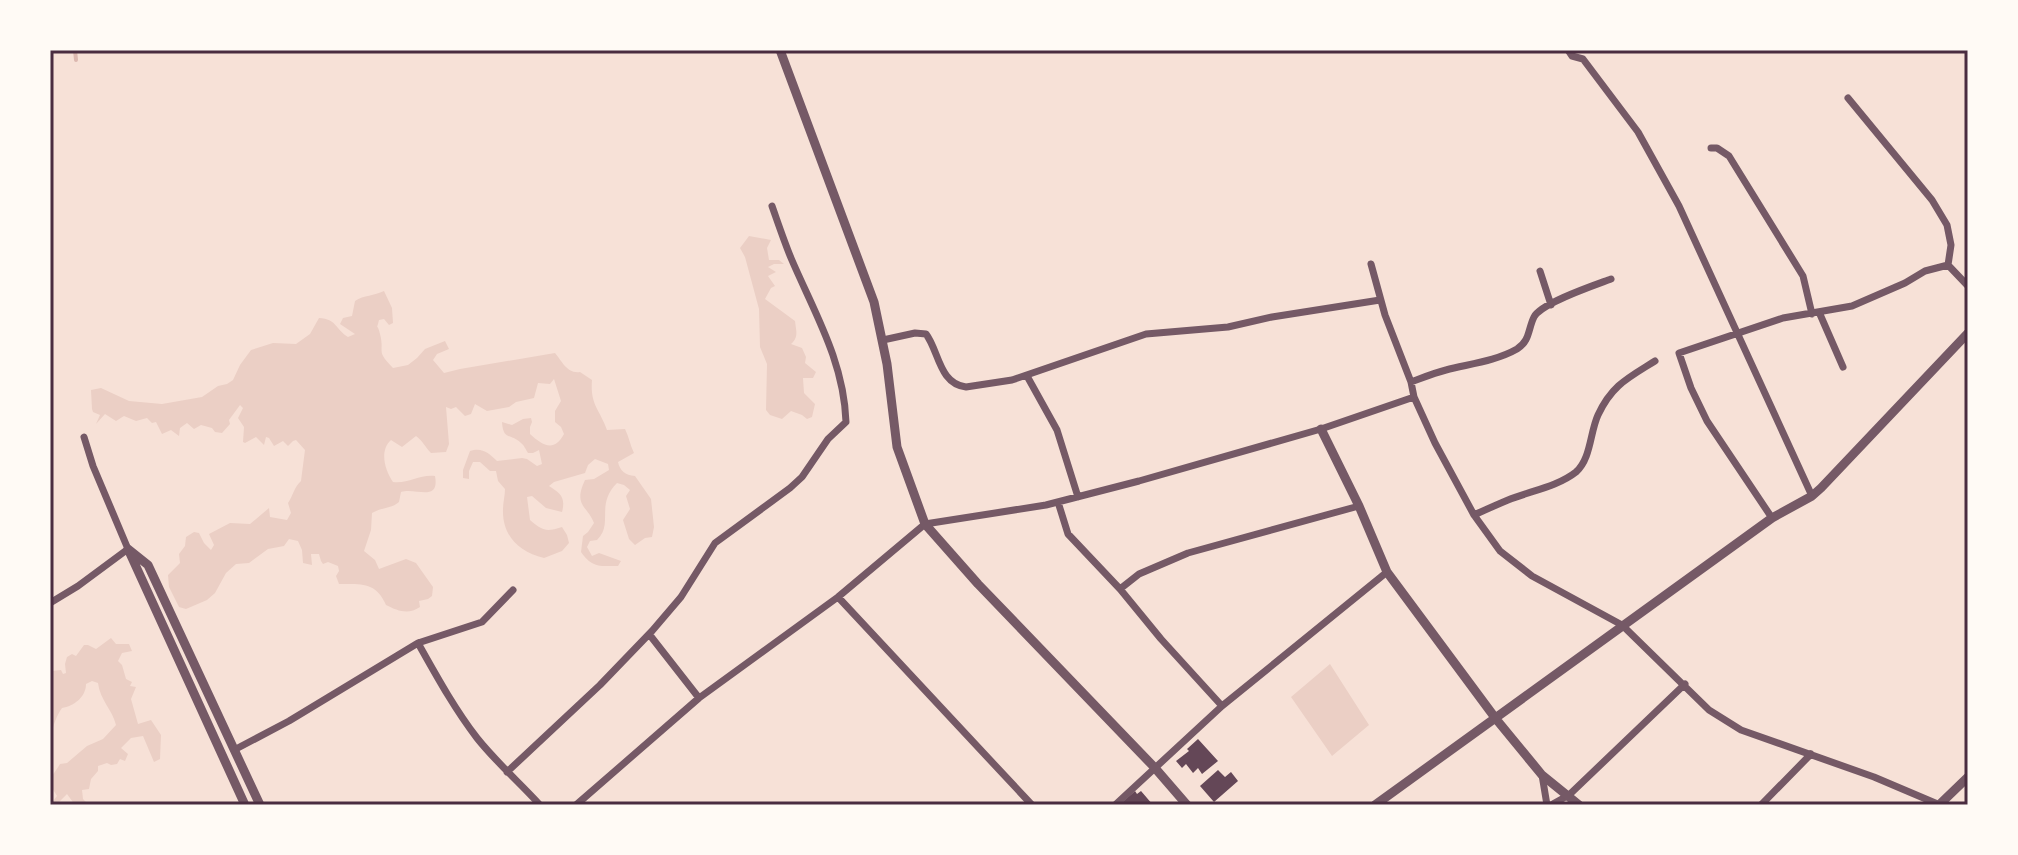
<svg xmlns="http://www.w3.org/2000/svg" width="2018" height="855" viewBox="0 0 2018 855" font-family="'PT Serif',serif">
  <rect width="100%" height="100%" fill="#f7e1d7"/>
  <path fill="#ebcfc5" d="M 749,236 L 771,240 L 767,248 L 769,260 L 779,260 L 784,264 L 774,264 L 768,267 L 776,272 L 768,276 L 775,286 L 771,288 L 765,299 L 795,321 C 796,331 799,337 791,344 L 802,348 L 806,357 L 805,363 L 816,372 L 813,378 L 803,378 L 804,393 L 815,404 L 812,417 L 807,419 L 802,415 L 791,411 L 782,419 L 770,415 L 766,410 L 767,364 L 760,347 L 759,309 L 745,257 L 740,248 Z
    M 384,291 L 392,308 L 393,323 L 389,325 L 384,319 L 379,320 C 376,333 377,321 380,334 C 385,353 375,350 393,368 L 408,365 L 417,358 L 425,349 L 445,341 L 449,349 L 437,354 L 433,360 L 444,373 L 460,369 L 555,353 C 562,361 567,374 580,372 L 592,380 C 590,405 599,408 607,430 L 625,429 C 629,437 630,445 634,453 L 618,462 C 620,471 625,475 635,476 L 651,499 L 654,527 L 652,537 L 645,538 L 635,545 L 629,539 L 623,520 L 630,509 L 626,496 L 630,490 L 624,485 L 617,483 C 595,505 614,524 597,540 L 590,541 L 587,547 L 592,556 L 599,553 L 621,561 L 618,566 C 600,566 592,568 581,552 L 583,536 L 588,532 L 594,523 C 587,505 573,506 585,480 L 594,479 L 609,470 L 608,464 L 595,459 L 588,465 L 585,473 L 554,482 L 549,486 C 560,493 566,497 562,512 L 546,508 L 532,496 L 527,497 L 530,520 C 543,531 546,532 562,527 L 567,535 L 569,543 L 562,551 L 544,558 C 519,552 502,536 503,509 C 503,502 505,496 505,489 L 498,481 L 496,471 L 490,471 L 480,462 L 473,462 L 469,471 L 469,479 L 463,478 L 463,470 L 470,451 C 482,447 489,453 497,461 L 522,458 L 527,459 L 537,466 L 542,464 L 539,450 L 533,453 L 528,453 C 526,450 524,445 521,443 C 511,433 503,441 502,422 L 512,425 L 523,419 L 531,418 L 532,422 L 530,427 L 530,434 C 542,445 554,453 564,434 L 561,427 L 555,422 L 555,411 L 561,401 L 554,379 L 550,384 L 538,383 L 534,398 L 516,402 L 509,407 L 487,411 L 475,404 L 471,414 L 465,416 L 456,407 L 451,409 L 446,407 L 449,444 L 446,452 L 431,453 C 425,447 423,441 416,436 L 402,447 L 391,440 C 379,451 385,470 393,482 C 408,484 420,474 435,476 C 440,503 415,487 401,492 L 399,502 C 391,509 382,507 372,513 L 371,530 L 364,551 L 375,560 L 379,569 L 406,559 L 416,563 L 433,587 L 432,596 L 428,599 L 419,601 L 420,607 C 408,615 398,611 386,605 C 376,582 362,584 339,584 L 336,576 L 339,571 L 338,566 L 328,562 L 323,564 L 321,561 L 319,554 L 311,554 L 312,565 L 303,563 L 302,550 L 298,541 L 289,539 L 284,546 L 268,549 L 249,563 L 236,564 L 226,573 L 215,593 L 207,600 L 186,609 L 179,607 L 169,587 L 168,575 L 180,563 L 179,554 L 185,546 L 186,537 L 194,532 L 199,533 L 204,543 L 211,550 L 214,545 L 209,534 L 230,523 L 250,524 L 269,508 L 270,517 L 287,520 L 291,513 L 288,503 C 293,496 294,487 301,481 L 305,450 L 296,440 L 293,441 L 288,446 L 283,441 L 274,446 L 269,438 L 266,437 L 264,445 L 256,437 L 245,443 L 243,442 L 244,427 L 238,418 L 243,408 L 240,405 L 229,420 L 230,424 L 222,433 L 215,432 L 212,428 L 201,425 L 194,429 L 187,423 L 180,428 L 179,436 L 171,430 L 162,434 L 156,422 L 152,423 L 147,418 L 136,421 L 124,416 L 116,421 L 105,414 L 96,424 L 100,415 L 93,412 L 92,409 L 91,390 L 101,388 L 129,401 L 162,404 L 202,397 L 218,386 L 227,384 L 233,380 L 240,365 L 251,350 L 273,343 L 296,344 L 310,334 L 319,318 C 337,319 335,329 348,337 L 355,334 L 340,324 L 343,318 L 352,316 L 355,301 C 364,295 374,296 384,291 Z
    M 111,638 L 116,644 L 129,644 L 132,651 L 122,653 L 118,661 L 122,665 L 126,679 L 132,682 L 130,686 L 136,687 L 131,699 L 138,724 L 151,720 L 161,735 L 160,759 L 154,762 L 143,736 L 131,738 L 121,748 L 128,754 L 125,761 L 120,759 L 117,764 L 111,765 L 107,763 L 98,766 L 98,771 L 91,779 L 89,789 L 82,790 L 83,799 L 89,805 L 75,805 L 67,794 L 56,805 L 50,805 L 57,796 C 45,777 50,781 60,764 L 67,763 L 87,746 L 103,739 L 116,725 C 112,709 100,700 98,683 L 92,681 L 86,684 C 86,697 74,706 62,708 C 57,715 52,727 52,735 L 50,735 L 50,674 L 52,671 L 61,670 L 63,674 L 66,673 L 65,664 L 67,657 L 72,654 L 76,656 L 84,645 L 88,645 L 96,649 Z
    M 1330,664 L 1369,725 L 1332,756 L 1291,697 Z"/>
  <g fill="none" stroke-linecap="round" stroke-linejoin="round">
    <path stroke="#dcb8b0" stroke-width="4" d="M 75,50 L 76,60"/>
  </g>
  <path fill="#644757" d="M 1198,739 L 1218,761 L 1202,774 L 1198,768 L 1193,773 L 1186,764 L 1182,768 L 1176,761 L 1189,751 L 1187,749 Z
    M 1218,770 L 1225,777 L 1231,772 L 1238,781 L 1214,802 L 1200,786 Z
    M 1135,791 L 1137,794 L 1141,791 L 1153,805 L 1119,805 Z"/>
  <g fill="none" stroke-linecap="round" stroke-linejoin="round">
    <path stroke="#755966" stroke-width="7" d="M 1568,50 L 1572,56 L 1583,59 L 1638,132 L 1679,206 L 1812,496
      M 1848,98 L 1932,200 L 1947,225 L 1951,245 L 1948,265 L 1968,286
      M 1711,148 L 1717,148 L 1729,156 L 1803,276 L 1812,314
      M 1371,264 L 1385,315 L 1411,382 L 1414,397 L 1435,443 L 1474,515 L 1500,551 L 1532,576 L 1622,625 L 1709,710 L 1741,730 L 1874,777 L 1940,805
      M 1540,271 L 1551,305
      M 1819,312 L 1843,367
      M 883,340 L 915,333 L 926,334 C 939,351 939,384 966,387 L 1012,380 L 1146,334 L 1228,327 L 1272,317 L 1380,300
      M 1027,376 L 1057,430 L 1078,497
      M 1411,382 C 1422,378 1434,373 1446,370 C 1469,364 1496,361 1517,349 C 1530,341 1528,329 1534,317 C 1541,303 1595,285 1611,279
      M 1058,502 L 1068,534 L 1120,589 L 1161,639 L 1222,706
      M 1474,515 C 1485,510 1496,505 1508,500 C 1530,491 1557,487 1576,472 C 1591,459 1590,432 1598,415 C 1612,385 1628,378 1655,361
      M 1772,518 L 1707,421 L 1691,388 L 1679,353 L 1783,318 L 1852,306 L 1905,283 L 1925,271 L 1948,265
      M 1120,589 L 1139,574 L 1188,553 L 1359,506
      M 838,597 L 1032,805
      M 50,603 L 78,586 L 128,549 L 93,466 L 84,437
      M 649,634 L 699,698
      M 418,643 C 436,675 454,708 477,738 C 496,762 519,782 540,805
      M 234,750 L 289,721 L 418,643 L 482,622 L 513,590
      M 507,772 L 600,685 L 652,631 L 681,597 L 715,543 L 790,488 L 802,477 L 828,439 L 846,422 C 844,361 814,312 791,258 C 784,241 778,223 772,206
      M 1542,775 L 1547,805
      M 576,805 L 699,698 L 838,597 L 925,524 L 1046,505 L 1139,481 L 1321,429 L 1414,397
      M 1115,805 L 1222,706 L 1387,572
      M 1551,805 L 1569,795 L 1685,684
      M 1761,805 L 1811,754"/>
    <path stroke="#755966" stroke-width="9" d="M 780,50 L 874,302 L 887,364 L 897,447 L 925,524 L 978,584 L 1155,768 L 1187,805
      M 1321,429 L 1359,506 L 1387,572 L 1496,719 L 1542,775 L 1579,805
      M 245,805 L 128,549 L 148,565 L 260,805
      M 1375,805 L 1772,518 L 1812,496 L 1821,488 L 1968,333
      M 1939,805 L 1968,777"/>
  </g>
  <rect width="2018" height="855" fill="none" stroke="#fffaf5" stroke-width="104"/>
  <rect x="52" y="52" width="1914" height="751" fill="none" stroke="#4a2c40" stroke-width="3"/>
</svg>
